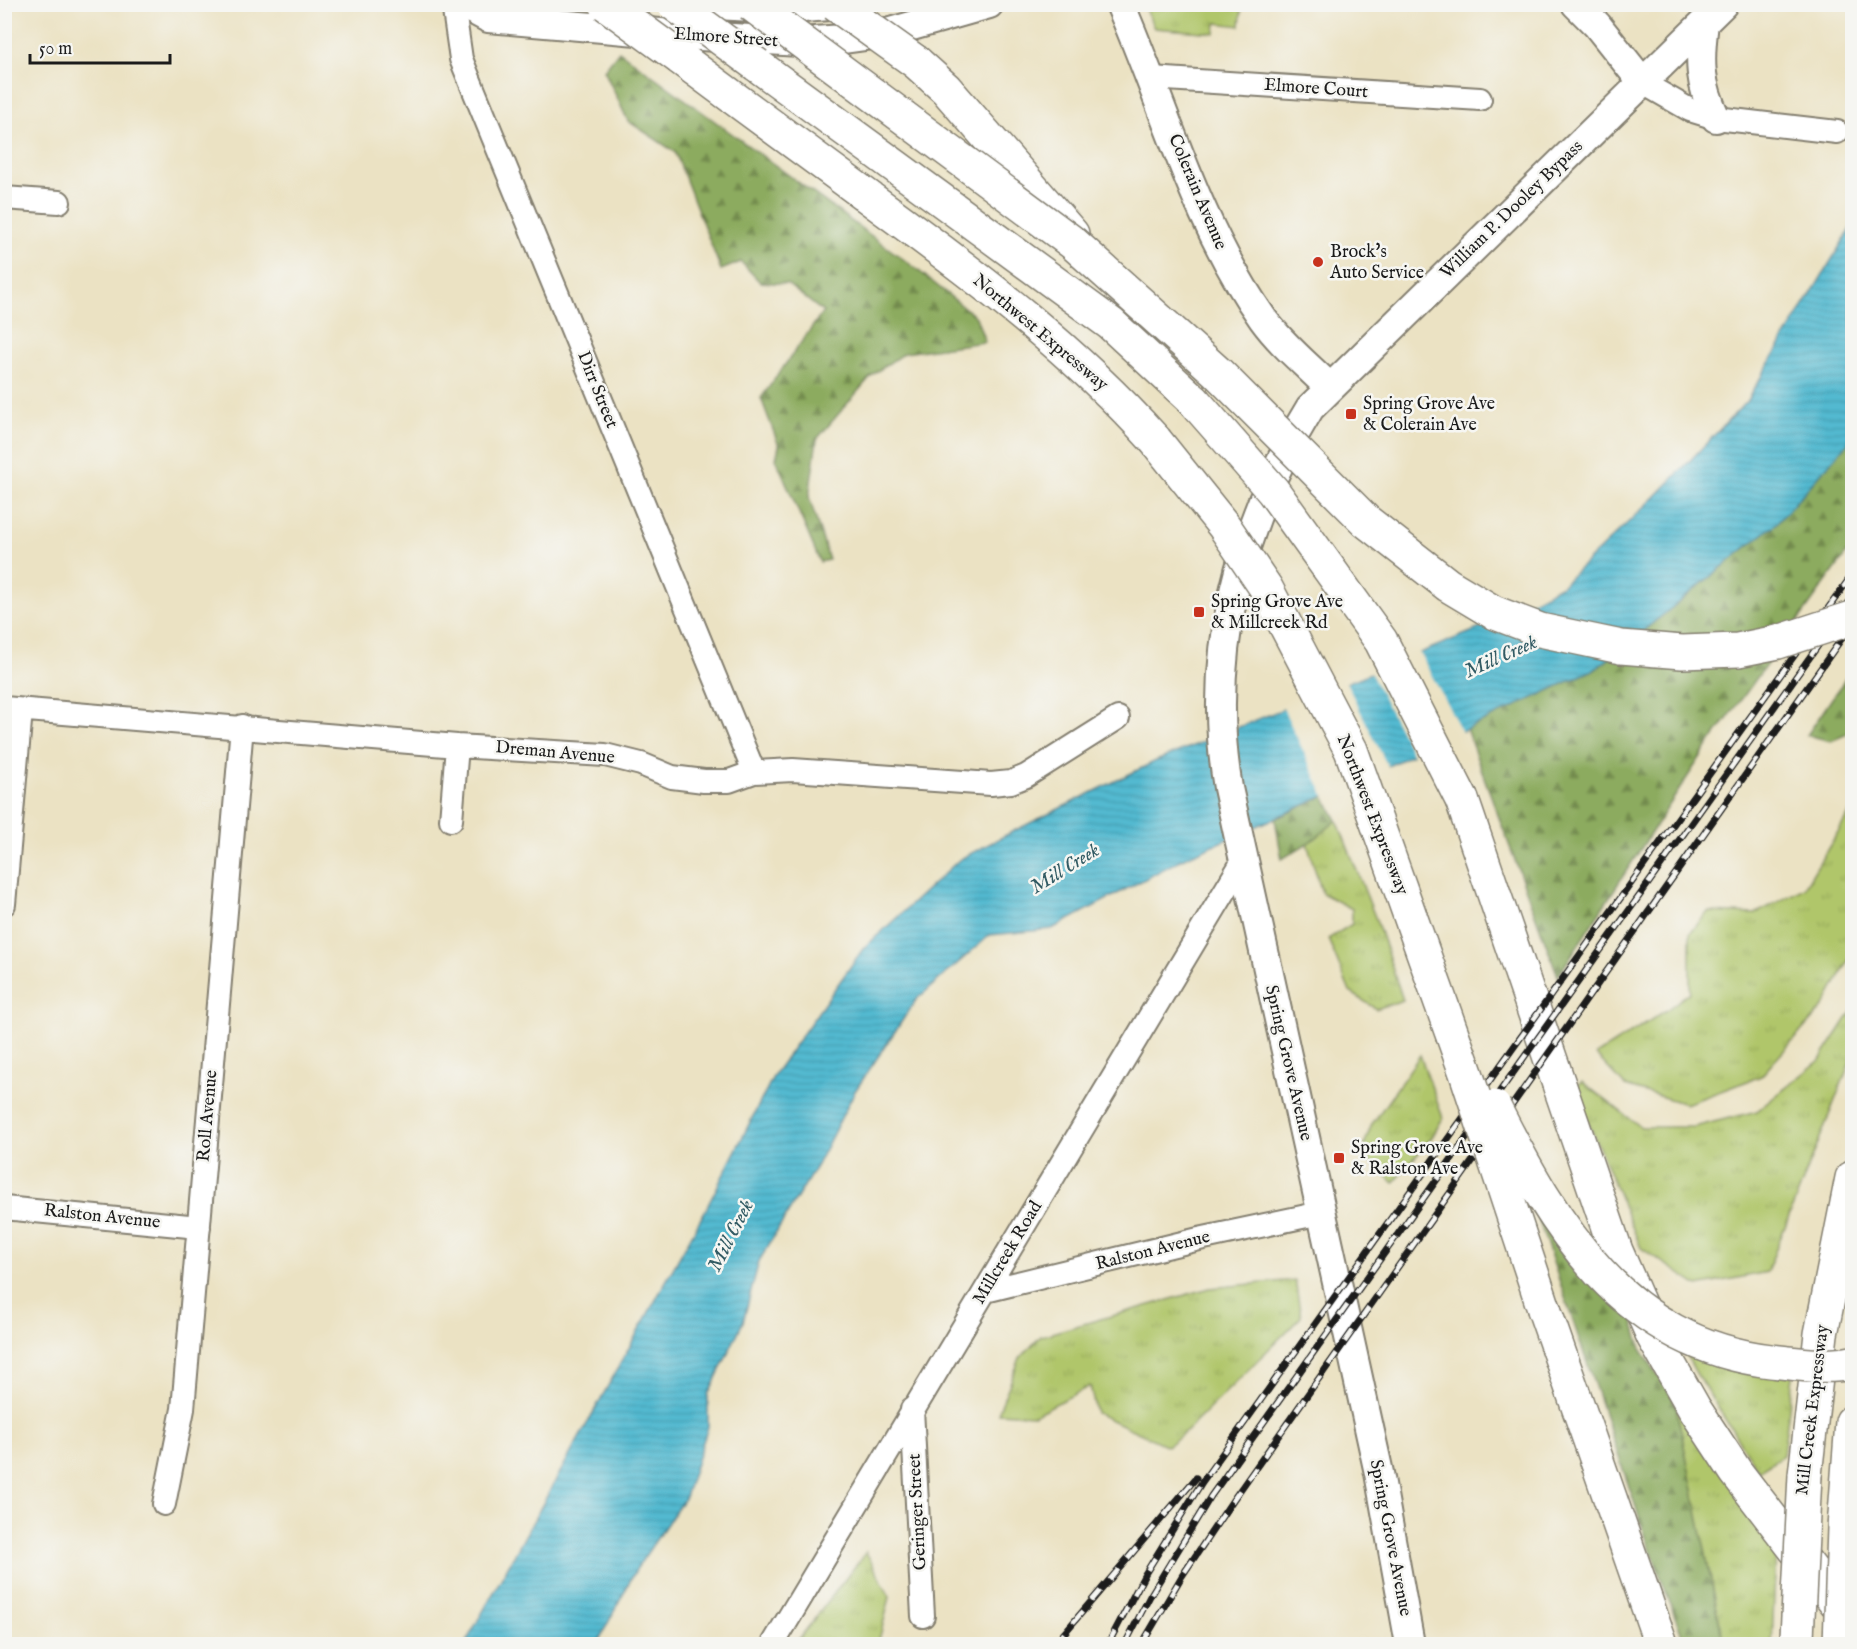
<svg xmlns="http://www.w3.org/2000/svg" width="1857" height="1649" viewBox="0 0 1857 1649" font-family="'IM FELL English',serif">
  <defs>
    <pattern id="grass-tufts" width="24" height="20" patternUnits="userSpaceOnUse" patternTransform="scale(1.5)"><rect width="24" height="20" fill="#b0c66a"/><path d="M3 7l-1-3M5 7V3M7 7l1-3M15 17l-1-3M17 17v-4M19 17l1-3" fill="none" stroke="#97aa5b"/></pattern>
    <pattern id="forest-firs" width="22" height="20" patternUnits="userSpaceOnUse" patternTransform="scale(1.5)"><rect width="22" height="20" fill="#8cab5e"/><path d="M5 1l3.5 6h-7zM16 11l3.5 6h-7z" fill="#728a4d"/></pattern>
    <pattern id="water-rules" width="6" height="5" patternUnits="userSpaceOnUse" patternTransform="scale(1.5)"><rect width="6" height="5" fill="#52b9d0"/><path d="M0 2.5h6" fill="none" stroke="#479eb2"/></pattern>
  </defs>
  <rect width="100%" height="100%" fill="#f6f6f2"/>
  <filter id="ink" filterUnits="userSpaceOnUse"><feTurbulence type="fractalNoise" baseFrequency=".0167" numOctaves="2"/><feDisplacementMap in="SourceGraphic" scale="12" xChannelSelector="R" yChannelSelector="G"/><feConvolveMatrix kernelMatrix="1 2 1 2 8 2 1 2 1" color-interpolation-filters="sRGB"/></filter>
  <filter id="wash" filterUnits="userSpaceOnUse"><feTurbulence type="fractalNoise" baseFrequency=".008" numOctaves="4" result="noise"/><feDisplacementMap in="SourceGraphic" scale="24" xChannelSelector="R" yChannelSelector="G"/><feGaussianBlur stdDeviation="1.35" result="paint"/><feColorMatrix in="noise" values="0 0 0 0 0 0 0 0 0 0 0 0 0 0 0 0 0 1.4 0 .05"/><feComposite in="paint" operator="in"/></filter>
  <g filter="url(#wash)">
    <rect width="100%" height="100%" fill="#ebe2c3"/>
    <path fill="url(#grass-tufts)" stroke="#667143" stroke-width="1.5" d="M 1144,5 L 1242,5 L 1240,26 L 1216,23 L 1215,33 L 1154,28 Z
      M 1852,809 L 1852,954 L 1824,1006 L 1761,1076 L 1686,1104 L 1625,1086 L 1596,1055 L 1665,1011 L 1690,992 L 1690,933 L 1708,912 L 1755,914 L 1804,888 Z
      M 1337,820 L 1377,922 L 1403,1000 L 1376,1009 L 1350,992 L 1328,939 L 1352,924 L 1352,909 L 1322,893 L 1307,843 Z
      M 1852,1011 L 1852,1057 L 1767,1272 L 1698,1286 L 1641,1248 L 1574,1088 L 1582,1082 L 1641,1127 L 1694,1127 L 1757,1111 L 1820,1060 Z
      M 1420,1055 L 1443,1118 L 1432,1137 L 1394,1183 L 1361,1153 L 1372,1124 Z
      M 1295,1280 L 1301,1317 L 1187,1431 L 1167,1446 L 1096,1413 L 1090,1386 L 1034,1415 L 998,1413 L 1020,1358 L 1041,1336 L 1210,1288 Z
      M 1663,1313 L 1793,1376 L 1783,1455 L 1758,1471 L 1696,1373 Z
      M 1675,1402 L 1776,1550 L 1772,1644 L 1724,1644 Z
      M 866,1552 L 890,1597 L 878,1644 L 795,1644 Z"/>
    <path fill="url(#forest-firs)" stroke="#54643d" stroke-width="1.5" d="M 619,51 L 914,267 L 976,317 L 985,342 L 904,353 L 872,375 L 817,439 L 809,497 L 829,560 L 820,562 L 776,459 L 779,446 L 761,398 L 823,312 L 787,284 L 760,282 L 741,262 L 721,270 L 675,152 L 628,121 L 604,70 Z
      M 1852,438 L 1852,546 L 1707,747 L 1558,976 L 1466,729 L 1597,668 L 1778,522 Z
      M 1852,669 L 1852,732 L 1831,741 L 1807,735 Z
      M 1324,796 L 1337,820 L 1316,838 L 1282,859 L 1275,819 Z
      M 1534,1206 L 1625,1291 L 1641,1349 L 1675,1402 L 1724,1644 L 1692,1644 L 1684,1641 L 1648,1543 Z"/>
    <path fill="url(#water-rules)" stroke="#376a76" stroke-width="1.5" d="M 1852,226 L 1852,438 L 1778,522 L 1597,668 L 1309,803 L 1182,859 L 1052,929 L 990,935 L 916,1000 L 855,1091 L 817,1165 L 759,1261 L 743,1322 L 708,1395 L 708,1427 L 685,1497 L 637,1568 L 597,1644 L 465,1644 L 706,1209 L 775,1073 L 863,949 L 960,859 L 1012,832 L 1156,761 L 1488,625 L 1562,585 L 1655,497 L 1746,402 Z"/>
    <path fill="#ebe2c3" d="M 1418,650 L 1463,734 L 1414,757 L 1369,670 Z
      M 1345,680 L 1389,769 L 1326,799 L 1282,706 Z"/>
  </g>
  <g filter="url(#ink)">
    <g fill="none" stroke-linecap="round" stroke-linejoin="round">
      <g stroke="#847f70" stroke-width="26">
        <path id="minor" d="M 453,4 L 461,59 L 754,772
          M 1151,78 L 1480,99
          M 1643,83 L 1690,110 L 1716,118 L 1837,132
          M 4,198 L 59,202
          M 4,708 L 457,746 L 605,755 L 641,764 L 672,777 L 704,781 L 729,781 L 754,772 L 793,770 L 991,784 L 1011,782 L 1026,776 L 1118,718
          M 451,820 L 457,746
          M 4,904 L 21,710
          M 4,1208 L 199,1227
          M 985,1291 L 1199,1239 L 1321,1213
          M 912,1409 L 923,1616
          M 164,1504 L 183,1409 L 242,726
          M 773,1644 L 1243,861"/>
      </g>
      <g stroke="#847f70" stroke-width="32">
        <path id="major" d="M 462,4 L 488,18 L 683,35 L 799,42 L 844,39 L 887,33 L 989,4
          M 697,4 L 789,9 L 857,4
          M 1120,4 C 1166,110 1196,224 1263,319 C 1281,344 1307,365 1330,388
          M 1576,4 L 1597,25 L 1643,83
          M 1704,23 C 1699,61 1699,83 1716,118
          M 1410,1644 L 1379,1473 L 1228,788 C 1205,654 1240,523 1310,408 L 1723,4"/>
      </g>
      <g stroke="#847f70" stroke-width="36">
        <path id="highway" d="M 680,58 C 747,108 814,157 882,207 C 979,278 1074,350 1155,440
          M 916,62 L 946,89 L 1072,234
          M 757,65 L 1111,324 L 1194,401
          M 1462,800 L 1616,1251 L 1653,1336 L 1694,1408 L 1736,1472 L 1852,1623
          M 1544,1309 L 1661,1644
          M 1805,1475 L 1821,1334 L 1852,1178
          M 1844,1528 L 1852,1422"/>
      </g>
      <use href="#minor" stroke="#fff" stroke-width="22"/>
      <use href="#major" stroke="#fff" stroke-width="28"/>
      <use href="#highway" stroke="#fff" stroke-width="33"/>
      <g stroke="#1c1c1c" stroke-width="7">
        <path id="rail" d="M 1055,1644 L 1196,1478
          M 1108,1644 L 1145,1574 L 1202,1482 L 1852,575
          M 1125,1644 L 1150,1596 L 1211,1496 L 1852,598
          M 1142,1644 L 1182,1576 L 1233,1500 L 1852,624"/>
      </g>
      <use href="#rail" stroke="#f6f6f2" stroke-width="4.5" stroke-dasharray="14" stroke-linecap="butt"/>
      <g stroke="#847f70" stroke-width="36" stroke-linecap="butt">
        <path id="highway-bridge" d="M 606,4 L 680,58
          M 674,4 L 757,65
          M 751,4 L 1073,243 L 1217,372 L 1366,521 L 1448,585 L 1493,612 L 1540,630 L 1621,647 L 1682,652 L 1738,650 L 1778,642 L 1852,618
          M 835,4 L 916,62
          M 1194,401 L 1273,491 L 1381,641 L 1462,800
          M 1155,440 L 1224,526 L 1266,588 L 1351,750 L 1466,1073 L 1544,1309
          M 1494,1107 C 1555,1228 1623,1343 1771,1361 C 1797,1364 1826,1368 1852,1363
          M 1797,1637 L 1805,1475
          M 1840,1644 L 1844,1528"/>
      </g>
      <use href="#highway-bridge" stroke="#fff" stroke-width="33"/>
    </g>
  </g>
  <g fill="#c8321e" stroke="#f6f6f2" stroke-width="2">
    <circle cx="1318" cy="262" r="6"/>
    <rect x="1345" y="408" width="12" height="12" rx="3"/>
    <rect x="1193" y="606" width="12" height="12" rx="3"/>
    <rect x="1333" y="1152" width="12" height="12" rx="3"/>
  </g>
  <g text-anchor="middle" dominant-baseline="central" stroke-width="5" stroke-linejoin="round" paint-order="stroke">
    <g font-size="18" fill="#1c1c1c" stroke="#f6f6f2">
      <text transform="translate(726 38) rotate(4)">Elmore Street</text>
      <text transform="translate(1316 89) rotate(4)">Elmore Court</text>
      <text transform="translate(1197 192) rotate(67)">Colerain Avenue</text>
      <text transform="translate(1512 210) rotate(-44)">William P. Dooley Bypass</text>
      <text transform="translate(1040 333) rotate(40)">Northwest Expressway</text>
      <text transform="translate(597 390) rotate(68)">Dirr Street</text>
      <text transform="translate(555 753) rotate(5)">Dreman Avenue</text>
      <text transform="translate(1372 815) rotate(69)">Northwest Expressway</text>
      <text transform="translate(1288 1063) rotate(77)">Spring Grove Avenue</text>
      <text transform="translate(208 1116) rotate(-85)">Roll Avenue</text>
      <text transform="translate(102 1217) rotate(6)">Ralston Avenue</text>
      <text transform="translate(1153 1251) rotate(-14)">Ralston Avenue</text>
      <text transform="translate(1008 1253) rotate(-59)">Millcreek Road</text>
      <text transform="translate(1813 1410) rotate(-83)">Mill Creek Expressway</text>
      <text transform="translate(918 1512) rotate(-93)">Geringer Street</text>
      <text transform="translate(1390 1538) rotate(79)">Spring Grove Avenue</text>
    </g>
    <g font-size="18" fill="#1c1c1c" stroke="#f6f6f2" text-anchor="start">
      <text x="1330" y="252">Brock's<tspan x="1330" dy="21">Auto Service</tspan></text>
      <text x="1363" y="404">Spring Grove Ave<tspan x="1363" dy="21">&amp; Colerain Ave</tspan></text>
      <text x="1211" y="602">Spring Grove Ave<tspan x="1211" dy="21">&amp; Millcreek Rd</tspan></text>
      <text x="1351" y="1148">Spring Grove Ave<tspan x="1351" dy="21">&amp; Ralston Ave</tspan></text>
    </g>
    <g font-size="20" font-style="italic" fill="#325b64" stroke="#f6f6f2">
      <text transform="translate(1501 657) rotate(-24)">Mill Creek</text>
      <text transform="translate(1065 869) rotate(-32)">Mill Creek</text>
      <text transform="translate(731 1236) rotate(-63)">Mill Creek</text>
    </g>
  </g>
  <rect width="1857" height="1649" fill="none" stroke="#f6f6f2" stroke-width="24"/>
  <path d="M30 54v9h140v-9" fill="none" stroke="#1c1c1c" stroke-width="3"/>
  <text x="39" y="54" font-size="18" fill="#1c1c1c" stroke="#f6f6f2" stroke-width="4.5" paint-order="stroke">50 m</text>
</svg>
